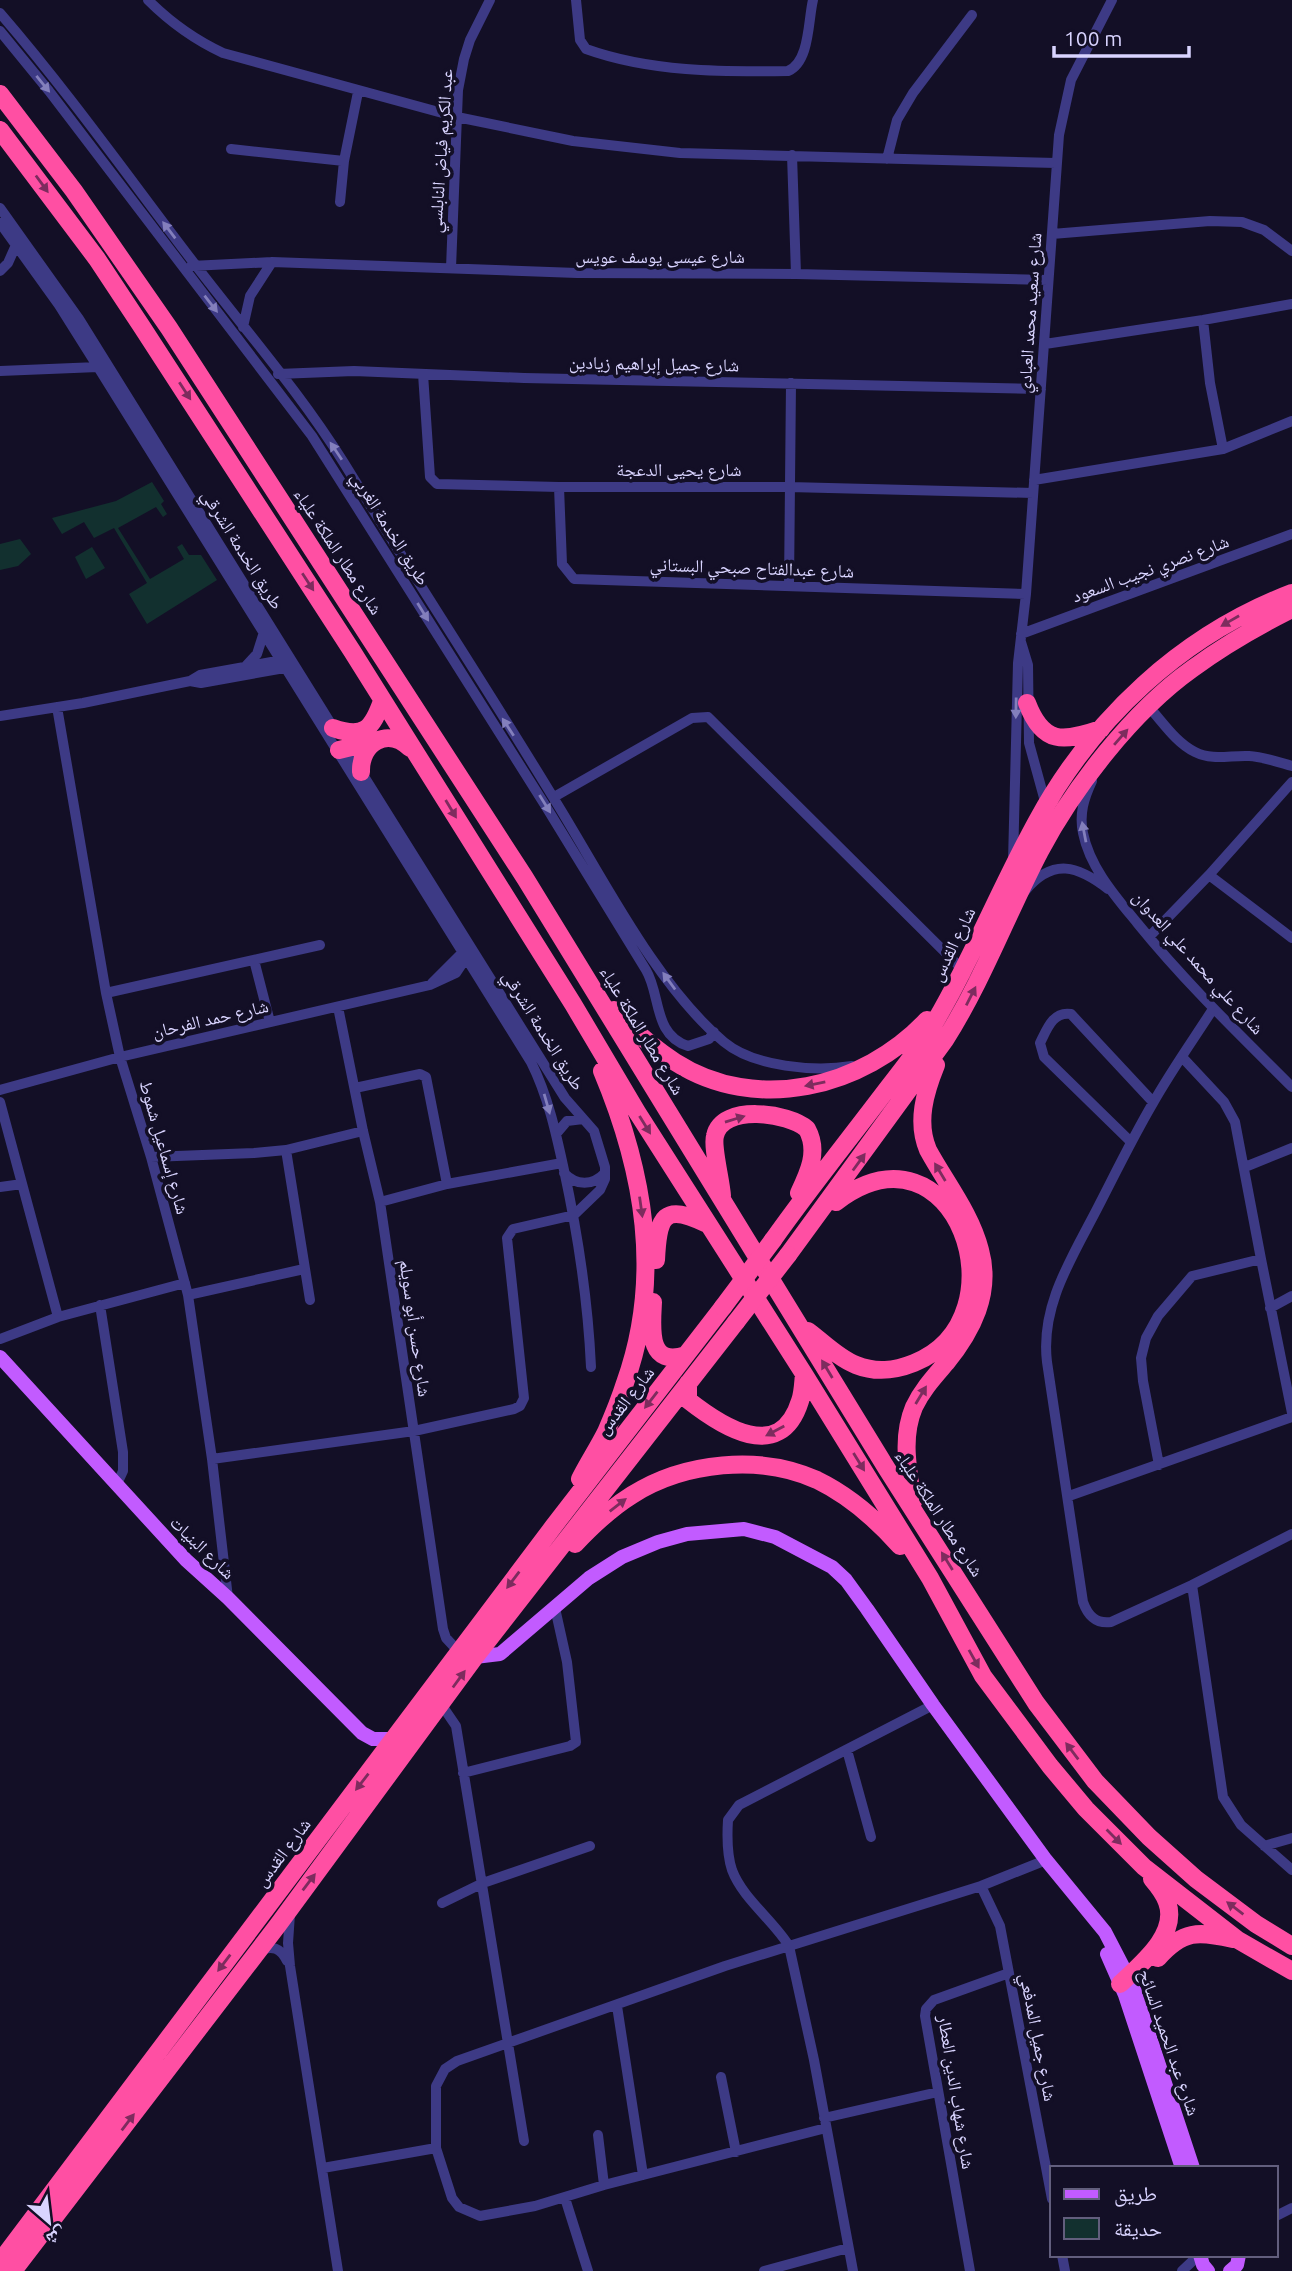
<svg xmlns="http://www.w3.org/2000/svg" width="1292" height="2271" viewBox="0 0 1292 2271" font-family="Ubuntu,'Noto Naskh Arabic',sans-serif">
  <rect width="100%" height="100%" fill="#130f26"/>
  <path fill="#12302f" d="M 152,482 L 164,501 L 161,504 L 167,514 L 163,517 L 156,507 L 118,528 L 150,579 L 184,559 L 177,547 L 182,544 L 189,555 L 201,555 L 217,580 L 147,624 L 129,594 L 147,583 L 114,528 L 94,538 L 84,522 L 62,534 L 52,518 L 116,501 Z
    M 20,539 L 31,554 L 18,566 L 0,570 L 0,544 Z
    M 92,547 L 105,568 L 86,579 L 75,557 Z"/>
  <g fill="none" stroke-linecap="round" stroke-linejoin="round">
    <path stroke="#3d3a85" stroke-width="10" d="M 148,0 C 171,23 193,39 223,53 L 457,117 L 573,141 L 680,153 L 1056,163
      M 576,0 L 580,40 L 586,49 C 650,72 721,72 788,71 C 810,62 808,20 813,0
      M 0,13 C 70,94 132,182 197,267 C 247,332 301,394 344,463 C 414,577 487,688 556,802 C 603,878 656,985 724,1042 C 754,1067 815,1072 852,1066
      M 0,31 L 49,91 L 312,436 L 545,805 L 646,970 C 661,995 653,1035 688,1046 L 709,1039 L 714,1032
      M 231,149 L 344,161
      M 792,155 L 796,274
      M 887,159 L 897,120 L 913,93 L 972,15
      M 340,202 L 344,161 L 358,92
      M 0,208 L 79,319 L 336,732
      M 0,223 L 59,305 L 98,367 L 531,1062 C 548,1096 556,1133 564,1170 C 578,1235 588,1301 591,1367
      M 1052,234 L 1210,221 L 1242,222 L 1264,230 L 1292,251
      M 191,266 L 272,262 L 577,273 L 796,274 L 1048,280
      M 451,268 L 458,90 L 464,59 L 470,40 L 490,0
      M 0,271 L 8,263 L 16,245
      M 1203,320 L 1210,383 L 1223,449
      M 243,327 L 250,296 L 272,262
      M 1045,344 L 1203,320 L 1292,304
      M 0,371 L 98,367
      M 278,374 L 354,371 L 524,378 L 1041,389
      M 423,374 L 430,477 L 437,484 L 559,487 L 789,487 L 1033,493
      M 1034,480 L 1223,449 L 1292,421
      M 559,487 L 562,564 L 574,579 L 1026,594
      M 789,585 L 791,383
      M 1021,634 L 1292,534
      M 1021,642 L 1028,665 L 1029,743 L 1046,805
      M 245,667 L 257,654 L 264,632
      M 190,681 L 201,683 L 290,667
      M 1148,706 C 1162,721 1176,743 1195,752 C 1213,761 1230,755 1249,756 C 1264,757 1278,762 1292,766
      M 57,707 L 106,993 L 120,1057 L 151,1157 L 188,1295 L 212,1459 L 228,1598
      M 0,716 L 83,703 L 190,681 L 200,675 L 288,659
      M 345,746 L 565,1098 L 594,1131 L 605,1167 L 605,1179 L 600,1190 L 574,1215
      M 1092,781 C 1084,798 1079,814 1083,833 C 1090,868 1116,897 1138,924 C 1185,982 1239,1034 1292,1087
      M 554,797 L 692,718 L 708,717 L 964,971
      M 1013,862 L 1018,663 L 1026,594 L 1059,135 L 1071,80 L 1112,0
      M 1209,875 L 1292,938
      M 1025,891 C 1053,857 1078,866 1108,889
      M 1149,937 L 1209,875 L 1292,782
      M 254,960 L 270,1022
      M 432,983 L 468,947
      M 106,993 L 320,945
      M 338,1007 L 363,1131 L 380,1202 L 443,1629 L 446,1638 L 459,1652
      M 1213,1009 C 1193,1040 1171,1071 1153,1103 C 1133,1137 1116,1172 1098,1207 C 1073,1256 1040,1305 1047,1362 L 1083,1602 C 1088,1616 1096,1624 1111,1622 L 1192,1585 L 1292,1534
      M 355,1088 L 420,1074 L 426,1077 L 447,1184
      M 0,1090 L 120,1057 L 430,985 L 456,973 L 468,955
      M 0,1102 L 58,1317
      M 556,1134 L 567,1121 L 583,1119
      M 1131,1142 L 1044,1057 L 1040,1043 C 1047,1029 1053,1011 1071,1014 L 1153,1102
      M 151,1157 L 254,1153 L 286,1150
      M 1245,1167 L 1292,1148
      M 564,1173 C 576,1186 593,1186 605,1173
      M 0,1187 L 22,1184
      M 380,1202 L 447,1184 L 562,1163
      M 1261,1259 L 1292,1413
      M 188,1295 L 304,1269
      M 310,1300 L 286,1150 L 363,1131
      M 100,1305 L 123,1452 L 123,1471 L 117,1484
      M 1270,1308 L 1292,1296
      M 0,1339 L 58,1317 L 185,1283
      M 212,1459 L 414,1431 L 514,1409 L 520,1406 L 524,1398 L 507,1238 L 513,1229 L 574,1215
      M 1159,1465 L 1143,1381 L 1141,1358 L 1146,1338 L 1158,1316 L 1192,1276 L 1261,1259 L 1235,1122 L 1224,1102 L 1182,1057
      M 1069,1496 L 1292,1417
      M 1192,1585 L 1223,1797 L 1241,1825 L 1292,1870
      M 441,1704 L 456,1726 L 524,2141
      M 847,1750 L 871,1837
      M 463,1773 L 570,1746 L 576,1742 L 567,1662 L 555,1608
      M 1264,1846 L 1292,1838
      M 981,1886 L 1000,1926 L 1052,2199
      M 442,1903 L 483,1883 L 590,1846
      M 290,1914 L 288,1943 L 290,1966 L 338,2271
      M 259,1950 C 273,1946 280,1947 287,1961
      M 617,2006 L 643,2175
      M 721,2077 L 736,2152
      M 824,2118 L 938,2092
      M 826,2128 L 604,2185 L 535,2206 L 480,2216 L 459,2207 L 452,2198 L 436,2148 L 436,2086 L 445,2069 L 457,2061 L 725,1966 L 981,1886 L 1046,1860
      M 598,2135 L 604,2185
      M 323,2168 L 436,2148
      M 565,2198 L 588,2271
      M 1276,2216 L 1292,2208
      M 1062,2255 L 1065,2271
      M 764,2271 L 848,2248
      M 853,2271 L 814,2060 L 789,1946 C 773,1920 743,1899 732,1870 C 727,1855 727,1836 728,1820 L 739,1805 L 933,1705
      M 970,2271 L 925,2016 L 926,2009 L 934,2000 L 1009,1973
      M 1182,2271 L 1199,2255"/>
    <path stroke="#c25bff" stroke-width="14" d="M 0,1357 L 186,1560 L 228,1598 L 362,1733 L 373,1739 L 395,1739
      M 475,1657 L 500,1654 L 589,1578 L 622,1557 L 658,1542 L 687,1534 L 744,1529 L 775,1537 L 832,1567 L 846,1580 L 867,1609 L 933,1705 L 1046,1860 L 1105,1932 L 1133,1986 L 1193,2168
      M 1107,1954 L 1125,1995 L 1182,2168
      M 1200,2255 L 1203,2265 L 1208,2271
      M 1230,2271 L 1237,2265 L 1239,2255"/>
    <path stroke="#ff4fa3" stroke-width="18" d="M 0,94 L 74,191 L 169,328 L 525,878 L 887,1469 L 1036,1703 L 1095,1781 L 1149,1837 L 1196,1879 L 1256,1924 L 1292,1946
      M 0,130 L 97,259 L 142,327 L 352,651 L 573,1004 L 637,1112 L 804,1374 L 930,1578 L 983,1676 L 1050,1766 L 1086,1809 L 1144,1867 L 1238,1940 L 1292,1971
      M 1027,703 C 1043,745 1063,742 1101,729
      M 333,728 C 364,739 372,729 382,701
      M 339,750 L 376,741
      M 361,772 C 360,742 388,727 410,748
      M 614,1010 C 632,1029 652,1047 675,1062 C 756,1114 863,1088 927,1020
      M 722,1196 C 721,1180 712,1147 715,1136 C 722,1103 789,1113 807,1129 C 819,1151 809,1172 799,1193
      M 773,1240 C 807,1192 843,1147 878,1101 C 895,1078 914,1056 929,1032 C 970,964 999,890 1037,821 C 1093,718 1182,635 1292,593
      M 788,1255 L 945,1040 C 983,980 1007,914 1040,851 C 1074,787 1133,711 1192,669 C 1223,646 1258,626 1292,609
      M 656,1260 C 658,1216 663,1203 707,1224
      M 653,1302 C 652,1326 646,1368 686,1355
      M 808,1331 C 823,1342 838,1358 856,1365 C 876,1373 894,1371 914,1363 C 1027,1318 955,1111 836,1202
      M 688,1383 L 688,1400 C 721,1426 780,1465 800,1401 C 803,1393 803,1383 804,1374
      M 580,1479 C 588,1463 598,1448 606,1432 C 613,1416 620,1399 625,1383 C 663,1277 644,1171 602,1071
      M 913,1502 C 908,1469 901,1438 914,1407 C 922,1390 934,1377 946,1363 C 972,1331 992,1293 980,1250 C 971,1214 946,1183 928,1150 C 916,1122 925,1092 936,1065
      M 575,1544 C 592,1526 611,1508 632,1495 C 684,1462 760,1454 817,1480 C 850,1496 876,1519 900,1546
      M 1158,1958 C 1183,1930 1198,1931 1233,1939
      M 1120,1984 C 1141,1964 1179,1934 1167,1902 C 1164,1894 1158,1886 1152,1879
      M 0,2262 L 553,1527 L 723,1307
      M 13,2271 L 278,1925 L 475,1657 L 736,1322"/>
    <path stroke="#ff4fa3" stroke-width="18" d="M 723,1307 L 773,1240
      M 736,1322 L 788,1255"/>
  </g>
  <defs><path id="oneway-solid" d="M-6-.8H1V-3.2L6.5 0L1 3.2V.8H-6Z" transform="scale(1.75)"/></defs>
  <g fill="#837fbc">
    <use href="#oneway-solid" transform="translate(43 84) rotate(51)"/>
    <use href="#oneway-solid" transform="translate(169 230) rotate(-127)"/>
    <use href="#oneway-solid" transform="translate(211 304) rotate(52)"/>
    <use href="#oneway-solid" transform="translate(336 451) rotate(-124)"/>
    <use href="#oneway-solid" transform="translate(423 612) rotate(58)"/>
    <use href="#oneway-solid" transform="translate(1016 708) rotate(91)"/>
    <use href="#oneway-solid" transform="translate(508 727) rotate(-123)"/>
    <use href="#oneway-solid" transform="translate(545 804) rotate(58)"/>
    <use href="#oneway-solid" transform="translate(1084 832) rotate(-101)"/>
    <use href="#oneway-solid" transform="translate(669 981) rotate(-126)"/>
    <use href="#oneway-solid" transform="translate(547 1104) rotate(74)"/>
  </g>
  <g fill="#7d2c5e">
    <use href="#oneway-solid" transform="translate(42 184) rotate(54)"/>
    <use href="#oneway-solid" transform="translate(185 391) rotate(57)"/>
    <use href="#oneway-solid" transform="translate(308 582) rotate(57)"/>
    <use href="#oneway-solid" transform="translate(1230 621) rotate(150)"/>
    <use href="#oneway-solid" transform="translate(1121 737) rotate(-49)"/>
    <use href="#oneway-solid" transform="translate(451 809) rotate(59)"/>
    <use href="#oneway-solid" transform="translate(971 996) rotate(-63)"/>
    <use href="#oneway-solid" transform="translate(815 1084) rotate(169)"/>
    <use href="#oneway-solid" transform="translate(735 1119) rotate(-17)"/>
    <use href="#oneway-solid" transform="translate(645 1125) rotate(58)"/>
    <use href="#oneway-solid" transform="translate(859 1162) rotate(-54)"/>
    <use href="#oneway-solid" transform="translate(940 1172) rotate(-121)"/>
    <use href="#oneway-solid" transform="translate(641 1207) rotate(82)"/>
    <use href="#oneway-solid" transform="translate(827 1369) rotate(-121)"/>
    <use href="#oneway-solid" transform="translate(921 1395) rotate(-59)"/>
    <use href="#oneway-solid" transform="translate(651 1400) rotate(128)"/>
    <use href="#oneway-solid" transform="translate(775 1431) rotate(152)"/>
    <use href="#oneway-solid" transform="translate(859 1462) rotate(58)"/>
    <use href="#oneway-solid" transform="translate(618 1505) rotate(-38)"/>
    <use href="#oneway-solid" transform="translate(947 1561) rotate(-122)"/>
    <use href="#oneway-solid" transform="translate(513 1580) rotate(127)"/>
    <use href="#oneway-solid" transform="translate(974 1659) rotate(61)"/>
    <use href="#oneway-solid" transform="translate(459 1679) rotate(-54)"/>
    <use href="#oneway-solid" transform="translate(1072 1751) rotate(-127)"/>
    <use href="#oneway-solid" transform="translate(362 1782) rotate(128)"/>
    <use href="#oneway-solid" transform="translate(1114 1837) rotate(45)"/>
    <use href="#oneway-solid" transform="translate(309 1882) rotate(-53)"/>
    <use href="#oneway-solid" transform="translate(1235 1908) rotate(-143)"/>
    <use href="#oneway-solid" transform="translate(224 1963) rotate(127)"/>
    <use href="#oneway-solid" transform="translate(128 2122) rotate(-53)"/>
  </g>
  <g text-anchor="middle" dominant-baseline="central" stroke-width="7" stroke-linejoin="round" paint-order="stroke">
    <g font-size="18" fill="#d9d4ff" stroke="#130f26">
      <text transform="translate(440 151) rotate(-86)">عبد الكريم فياض النابلسي</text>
      <text x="660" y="256">شارع عيسى يوسف عويس</text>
      <text transform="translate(1029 313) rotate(-86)">شارع سعيد محمد العبادي</text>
      <text transform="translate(654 363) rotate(1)">شارع جميل إبراهيم زيادين</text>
      <text x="679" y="469">شارع يحيى الدعجة</text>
      <text transform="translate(391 528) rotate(58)">طريق الخدمة الغربي</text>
      <text transform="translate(243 549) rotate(58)">طريق الخدمة الشرقي</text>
      <text transform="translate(339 551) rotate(57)">شارع مطار الملكة علياء</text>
      <text transform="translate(752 567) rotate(2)">شارع عبدالفتاح صبحي البستاني</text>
      <text transform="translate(1150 568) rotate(-20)">شارع نصري نجيب السعود</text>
      <text transform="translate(952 944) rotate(-64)">شارع القدس</text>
      <text transform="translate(1199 962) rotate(48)">شارع علي محمد علي العدوان</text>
      <text transform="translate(210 1018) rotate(-13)">شارع حمد الفرحان</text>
      <text transform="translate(544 1030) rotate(58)">طريق الخدمة الشرقي</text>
      <text transform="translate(643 1030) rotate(59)">شارع مطار الملكة علياء</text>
      <text transform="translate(165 1147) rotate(74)">شارع إسماعيل شموط</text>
      <text transform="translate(416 1328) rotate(82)">شارع حسن أبو سويلم</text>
      <text transform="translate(625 1400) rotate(-52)">شارع القدس</text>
      <text transform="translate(940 1513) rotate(57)">شارع مطار الملكة علياء</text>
      <text transform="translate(203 1547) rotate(44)">شارع البنيات</text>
      <text transform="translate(282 1852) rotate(-53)">شارع القدس</text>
      <text transform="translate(1039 2037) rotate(79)">شارع جميل المدفعي</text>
      <text transform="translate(1170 2042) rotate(71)">شارع عبد الحميد السائح</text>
      <text transform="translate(957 2092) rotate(81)">شارع شهاب الدين العطار</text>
    </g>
  </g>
  <rect x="1050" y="2166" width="228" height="91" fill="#130f26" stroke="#625e7d" stroke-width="2"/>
  <rect x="1064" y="2189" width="35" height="10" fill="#c25bff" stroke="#625e7d" stroke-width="2"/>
  <text x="1114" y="2201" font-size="21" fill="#d9d4ff">طريق</text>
  <rect x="1064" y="2218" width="35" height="21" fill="#12302f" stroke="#625e7d" stroke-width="2"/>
  <text x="1114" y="2236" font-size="21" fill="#d9d4ff">حديقة</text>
  <g transform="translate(49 2222) rotate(152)" stroke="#130f26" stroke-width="5" paint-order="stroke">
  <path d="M0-5L12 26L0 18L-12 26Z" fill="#d9d4ff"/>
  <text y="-10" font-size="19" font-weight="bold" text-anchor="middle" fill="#d9d4ff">ش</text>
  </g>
  <path d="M1054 46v10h135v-10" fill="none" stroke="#d9d4ff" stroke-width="3.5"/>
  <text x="1064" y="46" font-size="21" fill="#d9d4ff" stroke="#130f26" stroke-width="5" paint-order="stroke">100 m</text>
</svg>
